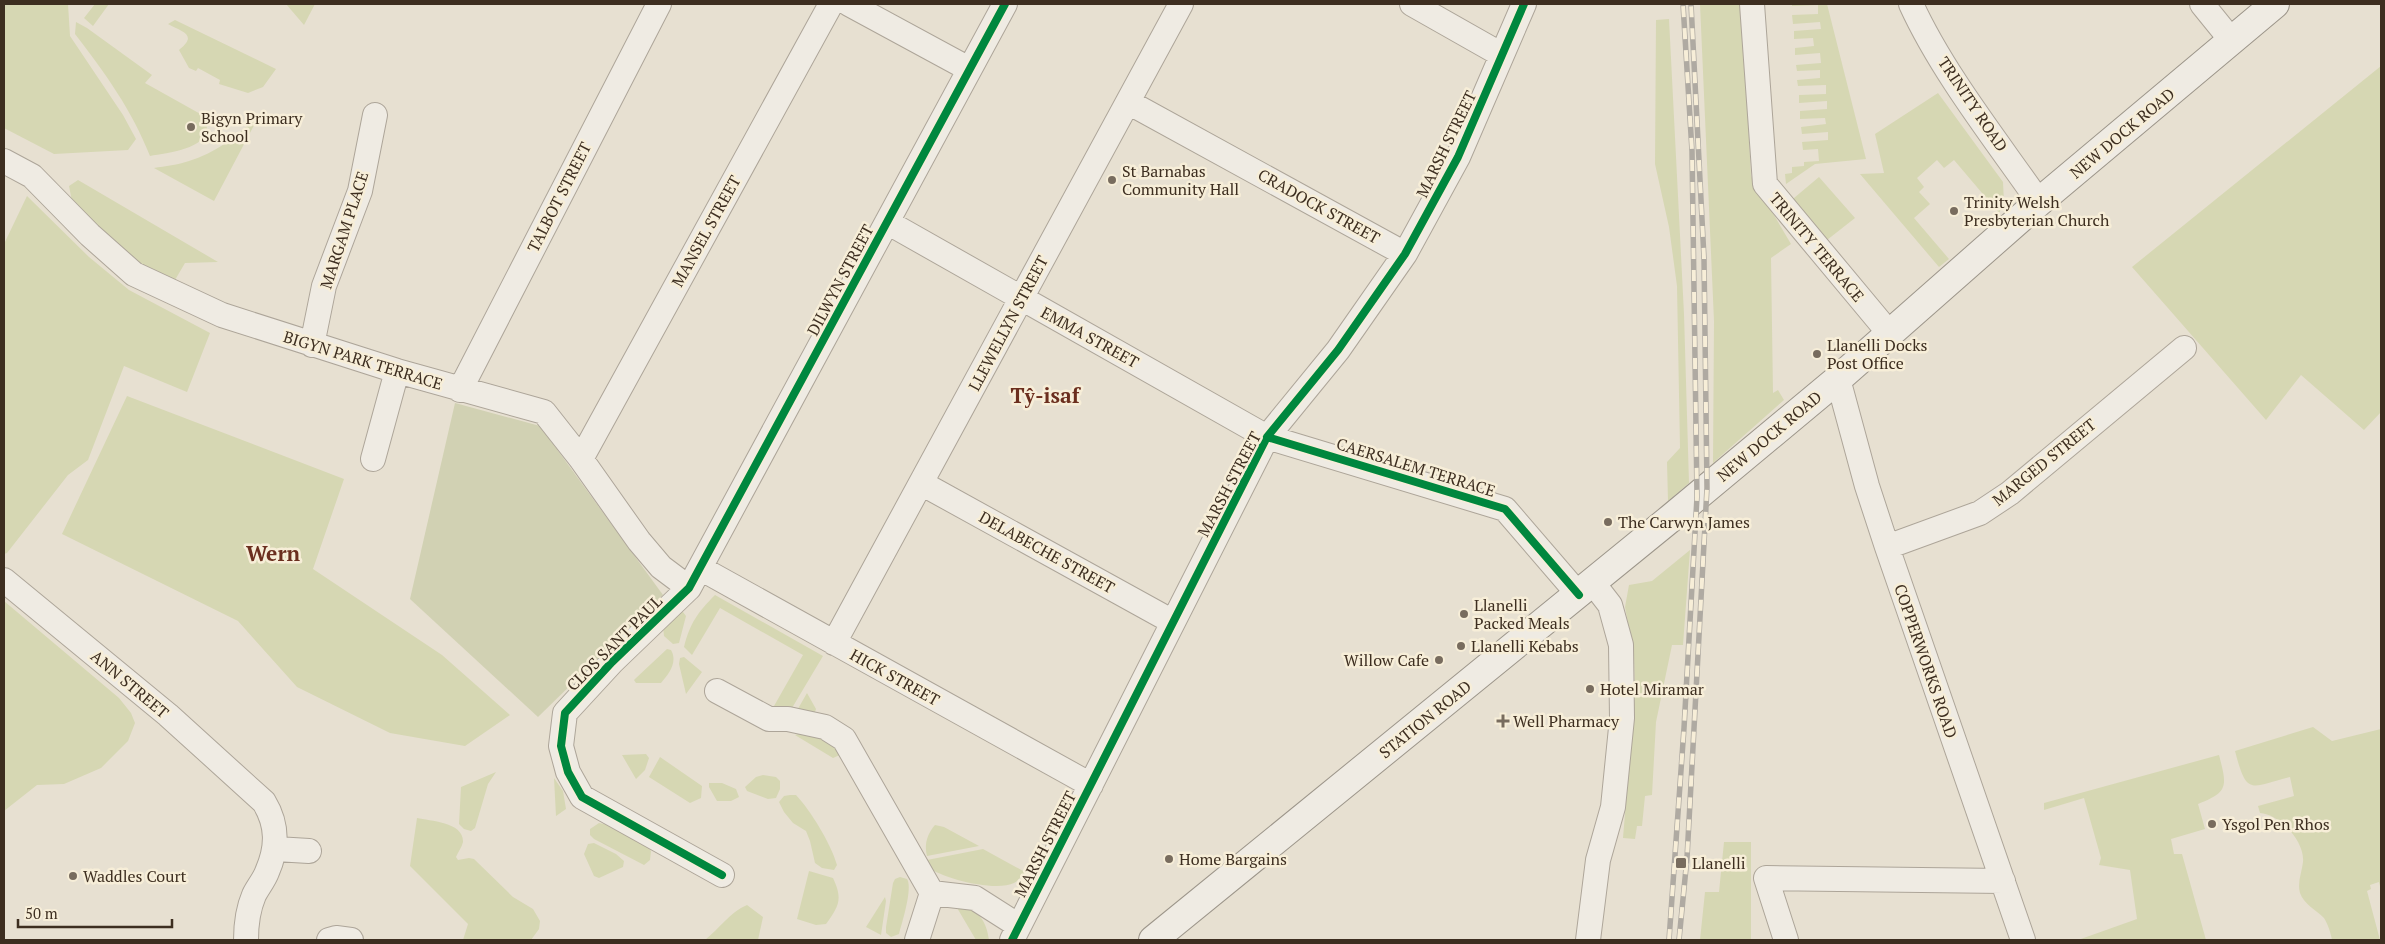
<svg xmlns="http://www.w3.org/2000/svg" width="2385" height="944" viewBox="0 0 2385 944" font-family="'PT Serif',serif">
  <rect width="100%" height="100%" fill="#e7e0d1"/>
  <path fill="#d6d7b3" d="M 4,4 L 68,4 L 70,36 L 123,115 L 136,139 L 128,150 L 54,154 L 4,128 Z
    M 95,4 L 109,4 L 93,26 L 84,18 Z
    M 286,4 L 315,4 L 304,25 Z
    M 1700,4 L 1742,4 L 1751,176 L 1791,244 L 1771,258 L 1773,393 L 1778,390 L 1784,400 L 1713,463 L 1714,321 Z
    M 1792,4 L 1827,4 L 1866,159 L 1815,164 L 1786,184 L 1785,174 L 1792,173 L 1792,167 L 1804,166 L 1804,162 L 1819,161 L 1818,149 L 1803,150 L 1802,142 L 1828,140 L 1828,132 L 1802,134 L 1801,127 L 1826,124 L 1825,118 L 1800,119 L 1800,111 L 1827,109 L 1827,101 L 1799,103 L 1799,95 L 1826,94 L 1826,85 L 1798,86 L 1797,80 L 1820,78 L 1820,70 L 1797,71 L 1796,65 L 1821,63 L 1820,53 L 1795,55 L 1795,48 L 1814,46 L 1813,38 L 1794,39 L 1794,31 L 1821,29 L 1820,22 L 1793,24 L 1792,15 L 1818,14 L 1818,5 L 1792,6 Z
    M 1669,19 L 1684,314 L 1689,483 L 1668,501 L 1667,462 L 1680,448 L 1677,286 L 1669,227 L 1655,164 L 1656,20 Z
    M 175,20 L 276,69 L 263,87 L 248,93 L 219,84 L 220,80 L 198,68 L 196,71 L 189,68 L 179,50 C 198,35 183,32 168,24 Z
    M 76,22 L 87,28 L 152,75 L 145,83 L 204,116 C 219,148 171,152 150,156 C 132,110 105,73 75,34 Z
    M 2381,66 L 2381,412 L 2364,430 L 2301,375 L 2266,420 L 2132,267 Z
    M 1938,93 L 2003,182 L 2004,203 L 1999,213 L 1954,160 L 1944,168 L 1937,160 L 1917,178 L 1924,187 L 1919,192 L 1930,204 L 1914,218 L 1949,259 L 1939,267 L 1860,174 L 1884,173 L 1875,134 Z
    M 260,114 L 214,201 L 154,168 C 165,166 178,165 189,161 C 216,153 240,134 260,114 Z
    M 1819,177 L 1855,218 L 1827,240 L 1794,201 L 1794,198 Z
    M 78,180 L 218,262 L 185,263 L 175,280 L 142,265 L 108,237 L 72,201 L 69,186 Z
    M 27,196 L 89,257 L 129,290 L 210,333 L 187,392 L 124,366 L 88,460 L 68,475 L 7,553 L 4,554 L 4,244 Z
    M 127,396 L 344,479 L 313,569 L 442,655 L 510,715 L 465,746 L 390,733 L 297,687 L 238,621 L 62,534 Z
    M 1690,550 L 1683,645 L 1672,645 L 1656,722 L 1652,795 L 1645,796 L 1642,826 L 1637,826 L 1635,839 L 1623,838 L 1635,692 L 1634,656 L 1625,607 L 1629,585 L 1652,581 Z
    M 715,595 L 823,656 L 792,708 L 779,709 L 774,706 L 803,655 L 720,608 L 692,655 L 684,647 C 690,623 698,612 715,595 Z
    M 4,601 L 119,698 L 131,713 L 135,723 L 128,741 L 101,768 L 64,784 L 37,785 L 4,811 Z
    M 683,612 L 686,616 L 679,643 L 673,644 L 664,636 L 663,626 L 676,614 Z
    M 667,649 L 671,650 C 678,662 669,674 661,683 L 636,683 L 634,680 L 636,678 Z
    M 684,657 L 702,672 L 686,694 L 679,664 L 680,658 Z
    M 807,693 L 816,709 L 814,715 L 795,714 Z
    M 2313,727 L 2332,741 L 2381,729 L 2381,890 L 2379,882 L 2370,885 L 2371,889 L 2367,891 L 2380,940 L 2332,940 C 2331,934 2328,924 2324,918 C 2316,910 2304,904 2300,893 C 2297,882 2302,872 2303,862 C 2305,841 2279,814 2260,813 L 2258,806 L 2294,796 L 2290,777 C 2250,787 2247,797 2235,751 Z
    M 806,732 L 823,737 L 842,754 L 833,758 L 795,735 Z
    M 646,754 L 649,758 L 645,770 L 636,779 L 622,755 Z
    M 2219,755 C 2227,786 2229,792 2198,804 L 2205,829 L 2171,839 L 2174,854 L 2182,854 L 2206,940 L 2078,940 L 2137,919 L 2130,870 L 2099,865 L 2101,858 L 2084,798 L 2044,810 L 2044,803 Z
    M 660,757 L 702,786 L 701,798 L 690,803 L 649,777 Z
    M 496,772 L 488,784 L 475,828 L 471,831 L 464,829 L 459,824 L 461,787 Z
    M 763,775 L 776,777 L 780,781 L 780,789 L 776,798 L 768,799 L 747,791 L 745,787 L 756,777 Z
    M 554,778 L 563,791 L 566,809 L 556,816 Z
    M 709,783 L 722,783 L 736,789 L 739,797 L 731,801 L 717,801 L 709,787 Z
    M 790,795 L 796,795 C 811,811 831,844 837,865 L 834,870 L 822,868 L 815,863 L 810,841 L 806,831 L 793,823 L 784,812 L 779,802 L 784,796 Z
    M 417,818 C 430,821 464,822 463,842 C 462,847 458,852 456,857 L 458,860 L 469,858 L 474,859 L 513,897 L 533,909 L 540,921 L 539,929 L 531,940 L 463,940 L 468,924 L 410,866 Z
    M 599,823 L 609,825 L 647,846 L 651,851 L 650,860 L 644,865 L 594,839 L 590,835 L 590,829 Z
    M 935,825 L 944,827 L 979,846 L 927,856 C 924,845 927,834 935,825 Z
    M 1724,842 L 1751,842 L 1751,940 L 1700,940 L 1705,892 L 1719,892 Z
    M 594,843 L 616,854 L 624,861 L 623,867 L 599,878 L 594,876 L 584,854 L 588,844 Z
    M 983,849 L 1025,872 C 1022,875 1018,881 1014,883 C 996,892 943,879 928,867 L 927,860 Z
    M 809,871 L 833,878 C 843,899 839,906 826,924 L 816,925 L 797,919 Z
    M 900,877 L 907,879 C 913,888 902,923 899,934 L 891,937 L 886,933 L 886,927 L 893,883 L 895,879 Z
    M 885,897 L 886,901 L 881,935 L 866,927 Z
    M 953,901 C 975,909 986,916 989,940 L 976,940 Z
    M 747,905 L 763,917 L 758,940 L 705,940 C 720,928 730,912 747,905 Z"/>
  <path fill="#d1d1b3" d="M 455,403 L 540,426 L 663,595 L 538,717 L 410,599 Z"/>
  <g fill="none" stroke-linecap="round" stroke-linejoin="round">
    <g stroke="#ada599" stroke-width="26">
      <path id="minor" d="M 849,4 L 969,69
        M 1412,4 L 1502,55
        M 1752,4 L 1765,184 L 1890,334
        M 1911,4 C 1942,72 1996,140 2039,202
        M 2202,4 L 2232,41
        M 1128,102 L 1405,254
        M 4,161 L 32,176 L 90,235 L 134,274 L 222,315 L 397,371 L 544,412 L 581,459 L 639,541 L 661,567 L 689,588
        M 887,222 L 1267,437 L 1505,509 L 1579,595
        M 312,345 L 324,286 L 360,191 L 375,115
        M 1838,379 L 1867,486 L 1887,547 L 2023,940
        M 460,390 L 659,4
        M 373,459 L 397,371
        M 581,459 L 831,4
        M 921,483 L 1173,622
        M 1887,547 L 1980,513 L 2010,493 L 2184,348
        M 700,568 L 1091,785
        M 4,580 L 168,715 L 264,802 C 278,825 278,847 267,872 C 264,880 258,887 254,895 C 248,909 246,925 246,940
        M 834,643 L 1181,4
        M 717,691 L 769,719 L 788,719 L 825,727 L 844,739 L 932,893 L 917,940
        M 276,849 L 309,851
        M 722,875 L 582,797 L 568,772 L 561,746 L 565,713 L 612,662 L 689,588 L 1005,4
        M 932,893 L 975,898 L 1019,926
        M 329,940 L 336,938 L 351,940
        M 1012,940 L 1267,437 L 1338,350 L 1405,254 L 1458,157 L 1524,4
        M 1588,940 L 1598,860 L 1613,807 L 1622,718 L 1621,645 L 1610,605 L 1593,583
        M 1786,940 L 1766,878 L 2003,881"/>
    </g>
    <g stroke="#9c958a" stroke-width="30">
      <path id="secondary" d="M 1153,940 L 1671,518 L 1838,379 L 2039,202 L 2275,4"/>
    </g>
    <use href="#minor" stroke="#efebe3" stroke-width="24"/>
    <use href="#secondary" stroke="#efebe3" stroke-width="28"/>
    <g stroke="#afaaa2" stroke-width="5.5">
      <path id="rail" d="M 1669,940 L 1684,728 L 1697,497 L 1692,151 L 1683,4
        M 1679,940 L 1687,858 L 1707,488 L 1704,258 L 1691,4"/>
    </g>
    <use href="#rail" stroke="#f7eed8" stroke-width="4" stroke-dasharray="11" stroke-linecap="butt"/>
    <g stroke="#f7eed8" stroke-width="11">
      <path id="cycleway" d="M 1267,437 L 1505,509 L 1579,595
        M 722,875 L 582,797 L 568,772 L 561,746 L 565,713 L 612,662 L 689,588 L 1005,4
        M 1012,940 L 1267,437 L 1338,350 L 1405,254 L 1458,157 L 1524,4"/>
    </g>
    <use href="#cycleway" stroke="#00873e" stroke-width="8"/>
  </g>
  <g fill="#786c5e" stroke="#f7eed8" stroke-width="2">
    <circle cx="191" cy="127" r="5"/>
    <circle cx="1112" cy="180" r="5"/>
    <circle cx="1954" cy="211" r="5"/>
    <circle cx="1817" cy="354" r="5"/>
    <circle cx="1608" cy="522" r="5"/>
    <circle cx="1464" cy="614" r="5"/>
    <circle cx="1461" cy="646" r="5"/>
    <circle cx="1439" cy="660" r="5"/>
    <circle cx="1590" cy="689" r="5"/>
    <path d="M1500.5 713.5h5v5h5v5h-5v5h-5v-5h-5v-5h5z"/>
    <circle cx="2212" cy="824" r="5"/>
    <circle cx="1169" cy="859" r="5"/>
    <rect x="1675" y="857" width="12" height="12" rx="2.5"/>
    <circle cx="73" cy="876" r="5"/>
  </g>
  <g text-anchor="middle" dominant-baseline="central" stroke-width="5" stroke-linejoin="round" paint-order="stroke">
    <g font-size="16" fill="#3d2e20" stroke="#f7eed8">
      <text transform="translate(1973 104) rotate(56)">TRINITY ROAD</text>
      <text transform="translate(2122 133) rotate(-40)">NEW DOCK ROAD</text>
      <text transform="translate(1446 144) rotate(-64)">MARSH STREET</text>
      <text transform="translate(559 197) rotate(-63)">TALBOT STREET</text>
      <text transform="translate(1319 206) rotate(29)">CRADOCK STREET</text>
      <text transform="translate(344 230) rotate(-72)">MARGAM PLACE</text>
      <text transform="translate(706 231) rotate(-61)">MANSEL STREET</text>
      <text transform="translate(1817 247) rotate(50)">TRINITY TERRACE</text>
      <text transform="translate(840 280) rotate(-62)">DILWYN STREET</text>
      <text transform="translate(1008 323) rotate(-62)">LLEWELLYN STREET</text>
      <text transform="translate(1090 337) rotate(29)">EMMA STREET</text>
      <text transform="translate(363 360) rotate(17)">BIGYN PARK TERRACE</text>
      <text transform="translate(1769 436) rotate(-40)">NEW DOCK ROAD</text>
      <text transform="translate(2044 462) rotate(-39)">MARGED STREET</text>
      <text transform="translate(1416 467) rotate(17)">CAERSALEM TERRACE</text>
      <text transform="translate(1229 484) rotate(-62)">MARSH STREET</text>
      <text transform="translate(1047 552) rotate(29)">DELABECHE STREET</text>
      <text transform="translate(614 643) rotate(-45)">CLOS SANT PAUL</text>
      <text transform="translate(1926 661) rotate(71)">COPPERWORKS ROAD</text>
      <text transform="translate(895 677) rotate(29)">HICK STREET</text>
      <text transform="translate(130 684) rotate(40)">ANN STREET</text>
      <text transform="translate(1425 719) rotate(-39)">STATION ROAD</text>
      <text transform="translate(1045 844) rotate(-63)">MARSH STREET</text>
    </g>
    <g font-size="16" fill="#3d2e20" stroke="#f7eed8" text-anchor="start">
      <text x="201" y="118">Bigyn Primary<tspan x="201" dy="18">School</tspan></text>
      <text x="1122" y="171">St Barnabas<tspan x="1122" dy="18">Community Hall</tspan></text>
      <text x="1964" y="202">Trinity Welsh<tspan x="1964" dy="18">Presbyterian Church</tspan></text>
      <text x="1827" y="345">Llanelli Docks<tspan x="1827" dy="18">Post Office</tspan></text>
      <text x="1618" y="522">The Carwyn James</text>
      <text x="1474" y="605">Llanelli<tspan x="1474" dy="18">Packed Meals</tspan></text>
      <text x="1471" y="646">Llanelli Kebabs</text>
      <text x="1429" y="660" text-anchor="end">Willow Cafe</text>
      <text x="1600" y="689">Hotel Miramar</text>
      <text x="1513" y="721">Well Pharmacy</text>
      <text x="2222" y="824">Ysgol Pen Rhos</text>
      <text x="1179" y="859">Home Bargains</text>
      <text x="1692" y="863">Llanelli</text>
      <text x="83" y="876">Waddles Court</text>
    </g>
    <g font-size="21" font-weight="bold" fill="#6b2e1e" stroke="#f7eed8">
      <text x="1045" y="395">Tŷ-isaf</text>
      <text x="273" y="553">Wern</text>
    </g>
  </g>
  <rect width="2385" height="944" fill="none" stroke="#3d2e20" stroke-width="10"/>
  <path d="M18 919v8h154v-8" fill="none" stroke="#3d2e20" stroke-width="2.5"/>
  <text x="25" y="919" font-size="15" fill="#3d2e20" stroke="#f7eed8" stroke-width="4" paint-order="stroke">50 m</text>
</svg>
